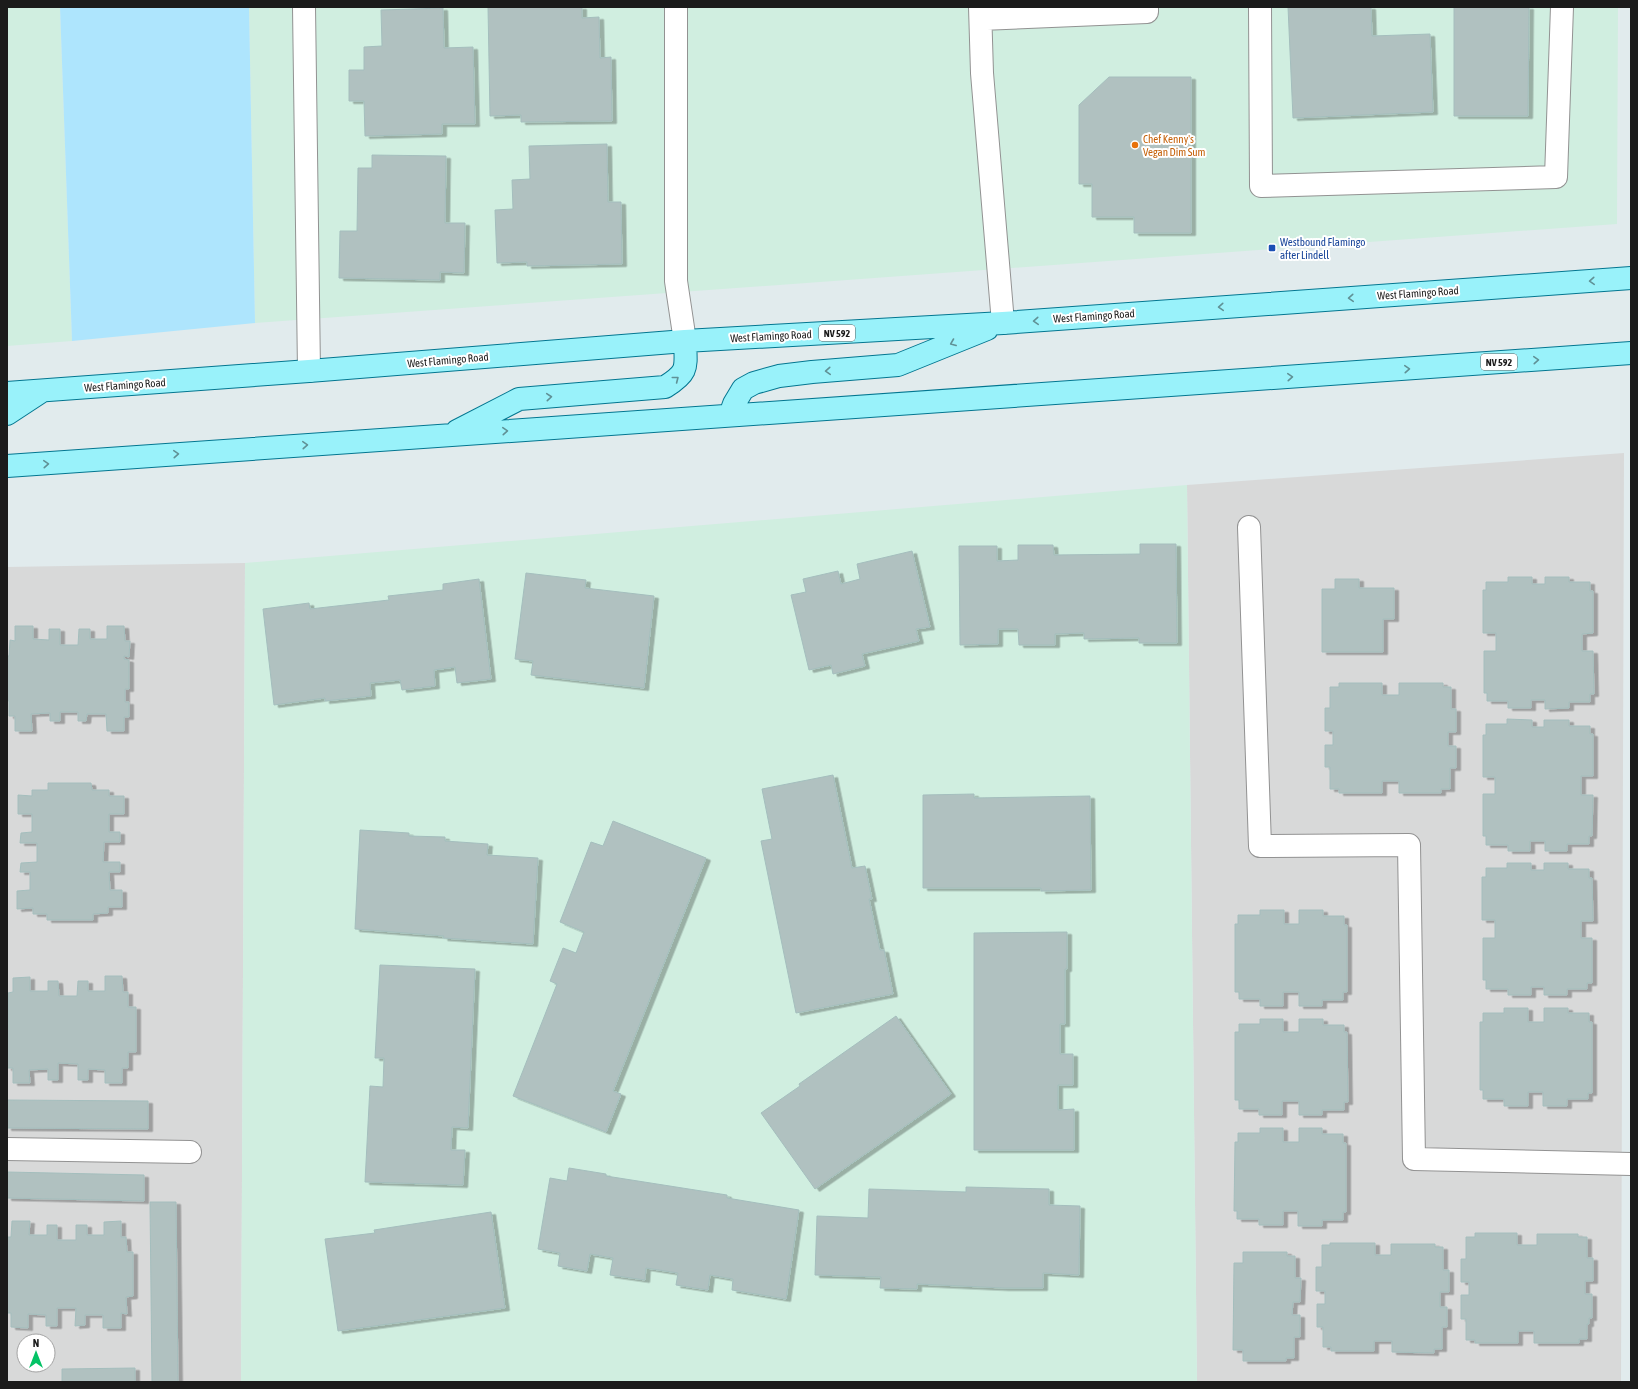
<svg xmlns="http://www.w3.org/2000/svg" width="1638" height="1389" viewBox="0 0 1638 1389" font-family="'Asap Condensed',sans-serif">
  <defs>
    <filter id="shadow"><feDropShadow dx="4.5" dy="2.5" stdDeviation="0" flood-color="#0004"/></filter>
  </defs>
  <rect width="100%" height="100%" fill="#e1ebed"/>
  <path fill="#d8d9d9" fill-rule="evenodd" d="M 1624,453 L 1621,1382 L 1197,1382 L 1187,485 Z
    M 245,563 L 241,1382 L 7,1382 L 7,567 ZM 24,1341 L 48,1341 L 48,1365 L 24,1365 Z"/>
  <path fill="#d0eee0" d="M 7,7 L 60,7 L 72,341 L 7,346 Z
    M 249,7 L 1618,7 L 1617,224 L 255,323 Z
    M 1187,485 L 1197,1382 L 241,1382 L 245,563 Z"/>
  <path fill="#aee5fd" d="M 60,7 L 249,7 L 255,323 L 72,341 Z"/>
  <path fill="#b0c1c0" stroke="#a4bebd" filter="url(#shadow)" d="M 488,7 L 582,7 L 582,18 L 599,17 L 600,58 L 611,57 L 612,121 L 521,122 L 521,115 L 490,116 Z
    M 1288,7 L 1371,7 L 1372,36 L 1430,34 L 1433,112 L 1293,118 Z
    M 1454,7 L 1529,7 L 1528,116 L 1454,116 Z
    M 443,8 L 444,48 L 473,47 L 475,124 L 442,124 L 442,134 L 365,136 L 364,101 L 349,101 L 349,70 L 364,70 L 364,47 L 382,46 L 381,10 Z
    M 1109,77 L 1191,77 L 1191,233 L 1134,233 L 1134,217 L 1092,217 L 1092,184 L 1079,184 L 1079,105 Z
    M 607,144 L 608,202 L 621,202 L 622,264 L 527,266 L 527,262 L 497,263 L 495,210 L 513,209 L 512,180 L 530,179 L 529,146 Z
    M 372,155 L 446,156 L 445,223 L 465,223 L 464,273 L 440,272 L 440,280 L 339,278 L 340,231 L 357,231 L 358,168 L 372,168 Z
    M 1140,544 L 1176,544 L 1177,643 L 1139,643 L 1139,638 L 1084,639 L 1084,633 L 1055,634 L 1055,645 L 1019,645 L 1018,629 L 998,629 L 998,644 L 960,645 L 959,546 L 997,546 L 997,561 L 1018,560 L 1018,545 L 1053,545 L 1054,555 L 1140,554 Z
    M 912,551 L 930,627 L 916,629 L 919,641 L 862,654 L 865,666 L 833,674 L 831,665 L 809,670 L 791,595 L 806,592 L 803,579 L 838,571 L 841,584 L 860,579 L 857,564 Z
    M 526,573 L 586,580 L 585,588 L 654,596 L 644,688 L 531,675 L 533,661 L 515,659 Z
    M 1508,577 L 1532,577 L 1532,584 L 1545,584 L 1545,577 L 1569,577 L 1569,582 L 1590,582 L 1590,591 L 1593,591 L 1593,633 L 1582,634 L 1582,651 L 1593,651 L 1594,694 L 1590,694 L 1590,702 L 1569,702 L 1569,708 L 1545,709 L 1545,700 L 1531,700 L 1531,708 L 1508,708 L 1508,701 L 1487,701 L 1487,693 L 1484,693 L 1484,651 L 1496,651 L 1496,633 L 1483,633 L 1483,590 L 1486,590 L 1486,582 L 1508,582 Z
    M 479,579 L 491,679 L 457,683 L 455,667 L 434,670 L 435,686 L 402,690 L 400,680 L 370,683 L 371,696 L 325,701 L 325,698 L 274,705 L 263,609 L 309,603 L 310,609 L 389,600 L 388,596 L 443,590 L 443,584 Z
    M 1335,579 L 1359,579 L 1359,588 L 1394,588 L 1394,619 L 1383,619 L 1383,652 L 1322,652 L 1322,589 L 1335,589 Z
    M 15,626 L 33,626 L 33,639 L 49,640 L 49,629 L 60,629 L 60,645 L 78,645 L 79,629 L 90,629 L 90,639 L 107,639 L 107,626 L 124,626 L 125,641 L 130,641 L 129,657 L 124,656 L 124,659 L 129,660 L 129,689 L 125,689 L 125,702 L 129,702 L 129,717 L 124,717 L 124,731 L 107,731 L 106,714 L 87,714 L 86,721 L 78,721 L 78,712 L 60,712 L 60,721 L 50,721 L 50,713 L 31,714 L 32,731 L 15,731 L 15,716 L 9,716 L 9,701 L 7,700 L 7,656 L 9,656 L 10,640 L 15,641 Z
    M 1339,683 L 1382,683 L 1382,695 L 1399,695 L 1399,683 L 1443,683 L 1443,687 L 1451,687 L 1451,709 L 1456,709 L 1456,732 L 1448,732 L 1448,746 L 1456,746 L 1456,768 L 1450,768 L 1450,789 L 1441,789 L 1441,793 L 1399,793 L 1399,781 L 1382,781 L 1382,793 L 1339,793 L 1339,789 L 1330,789 L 1330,767 L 1325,767 L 1325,745 L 1333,745 L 1333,731 L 1325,731 L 1325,708 L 1330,708 L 1330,687 L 1339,687 Z
    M 1507,719 L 1532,720 L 1532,727 L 1544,727 L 1544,720 L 1569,720 L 1569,726 L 1590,726 L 1590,734 L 1593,734 L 1593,776 L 1581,776 L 1581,795 L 1593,795 L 1592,836 L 1589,836 L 1589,844 L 1567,844 L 1567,851 L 1545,851 L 1545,841 L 1530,841 L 1530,851 L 1508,851 L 1508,845 L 1486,845 L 1486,836 L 1483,836 L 1483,794 L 1495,794 L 1495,777 L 1483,777 L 1483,735 L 1486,735 L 1486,724 L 1507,724 Z
    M 833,775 L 852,868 L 865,866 L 872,899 L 869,899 L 880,950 L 884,950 L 893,994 L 796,1013 L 761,841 L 772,839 L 762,789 Z
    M 48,783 L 91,783 L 92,790 L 109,790 L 109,796 L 124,796 L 124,814 L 109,814 L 109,832 L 120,832 L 120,842 L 104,842 L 103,862 L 120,862 L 120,872 L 109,872 L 110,890 L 122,890 L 122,907 L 108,907 L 108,913 L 93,914 L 93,920 L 47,920 L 47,914 L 33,914 L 33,908 L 17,909 L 17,891 L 30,890 L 30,872 L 20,872 L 21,863 L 37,862 L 37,843 L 20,843 L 21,833 L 32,832 L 32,814 L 18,814 L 18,795 L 32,796 L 32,790 L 48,790 Z
    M 974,794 L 974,798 L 1090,796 L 1091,890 L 1041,891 L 1041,888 L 923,888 L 923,795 Z
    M 613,821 L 706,858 L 613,1091 L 621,1094 L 606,1132 L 513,1096 L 557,984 L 550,981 L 563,948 L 576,953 L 584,932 L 560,922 L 591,842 L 603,846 Z
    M 360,830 L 409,833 L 409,836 L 445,837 L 445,841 L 488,844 L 487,855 L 538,858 L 533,944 L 443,938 L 444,936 L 355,929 Z
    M 1507,863 L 1531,863 L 1531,870 L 1544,870 L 1544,863 L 1568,863 L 1568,869 L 1589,869 L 1589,878 L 1592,878 L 1593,921 L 1581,921 L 1581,938 L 1592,938 L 1592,983 L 1587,983 L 1587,989 L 1567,989 L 1567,995 L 1544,995 L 1544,987 L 1531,987 L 1531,995 L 1508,995 L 1508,989 L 1486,989 L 1486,980 L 1483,980 L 1483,938 L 1495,938 L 1495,920 L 1482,920 L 1482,877 L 1486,877 L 1486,868 L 1507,868 Z
    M 1260,910 L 1284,910 L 1284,924 L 1299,924 L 1299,910 L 1323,910 L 1323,916 L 1344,916 L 1344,925 L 1347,925 L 1347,992 L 1343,992 L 1343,1000 L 1322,1000 L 1322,1006 L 1299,1006 L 1299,992 L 1283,992 L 1283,1006 L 1260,1006 L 1260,999 L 1239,999 L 1239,992 L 1235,992 L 1235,924 L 1238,924 L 1238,915 L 1260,915 Z
    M 1067,932 L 1067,969 L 1065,969 L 1065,1024 L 1060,1024 L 1060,1054 L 1073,1054 L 1073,1085 L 1058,1085 L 1058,1110 L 1074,1109 L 1074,1150 L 974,1150 L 974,933 Z
    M 380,965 L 475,969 L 468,1128 L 452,1127 L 451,1150 L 465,1150 L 463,1185 L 365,1182 L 370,1086 L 383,1087 L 384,1058 L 375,1058 Z
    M 105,976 L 122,976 L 123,992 L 128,992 L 128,1007 L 136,1007 L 136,1052 L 128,1052 L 128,1068 L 122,1068 L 122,1083 L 105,1083 L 105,1070 L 88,1069 L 88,1080 L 78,1080 L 78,1064 L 58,1063 L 58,1080 L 48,1080 L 48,1069 L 29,1070 L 30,1083 L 13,1083 L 13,1068 L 7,1068 L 8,993 L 13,992 L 13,978 L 30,977 L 30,991 L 48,991 L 48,981 L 58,981 L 59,996 L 77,996 L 78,981 L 88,981 L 88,991 L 105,991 Z
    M 1504,1008 L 1528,1008 L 1528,1022 L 1544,1022 L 1544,1008 L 1568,1008 L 1568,1013 L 1589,1013 L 1589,1022 L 1592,1022 L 1592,1093 L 1588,1093 L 1588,1099 L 1567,1099 L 1567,1106 L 1543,1106 L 1543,1092 L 1528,1092 L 1528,1106 L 1504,1106 L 1504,1099 L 1483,1099 L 1483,1090 L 1480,1090 L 1480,1022 L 1483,1022 L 1483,1013 L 1504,1013 Z
    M 896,1016 L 951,1094 L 815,1189 L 761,1113 L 800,1086 L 799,1084 Z
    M 1260,1019 L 1283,1019 L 1283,1032 L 1299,1032 L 1299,1019 L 1323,1019 L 1323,1025 L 1344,1025 L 1344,1032 L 1347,1032 L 1348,1102 L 1344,1102 L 1344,1110 L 1322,1110 L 1322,1115 L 1299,1115 L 1299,1101 L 1282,1101 L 1282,1115 L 1259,1115 L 1259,1109 L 1239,1109 L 1239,1100 L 1235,1100 L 1235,1032 L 1239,1032 L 1239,1024 L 1260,1024 Z
    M 7,1100 L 148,1101 L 148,1129 L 7,1128 Z
    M 1260,1128 L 1283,1128 L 1283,1142 L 1299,1142 L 1299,1128 L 1322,1128 L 1322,1134 L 1343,1134 L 1343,1143 L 1346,1143 L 1346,1212 L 1343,1212 L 1343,1220 L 1322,1220 L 1322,1226 L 1298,1226 L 1298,1211 L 1283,1211 L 1283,1225 L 1259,1225 L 1259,1219 L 1237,1219 L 1237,1211 L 1234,1211 L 1235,1142 L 1238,1142 L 1238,1133 L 1260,1133 Z
    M 569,1168 L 606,1174 L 606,1176 L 727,1195 L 727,1198 L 799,1210 L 786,1299 L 732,1290 L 733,1279 L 710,1275 L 708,1290 L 676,1285 L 678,1273 L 646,1268 L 645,1280 L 610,1275 L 613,1258 L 590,1254 L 587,1271 L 558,1266 L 560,1253 L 538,1249 L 550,1178 L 567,1181 Z
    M 7,1172 L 144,1175 L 144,1201 L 7,1198 Z
    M 966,1187 L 1049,1189 L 1049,1205 L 1080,1206 L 1079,1275 L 1043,1273 L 1043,1288 L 1004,1288 L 917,1284 L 917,1289 L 880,1288 L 881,1277 L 815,1275 L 817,1216 L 868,1218 L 869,1189 L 966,1192 Z
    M 150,1202 L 176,1202 L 178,1382 L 152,1382 Z
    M 491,1212 L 505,1308 L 338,1331 L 325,1239 L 375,1233 L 374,1230 Z
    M 12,1221 L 30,1221 L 29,1235 L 47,1235 L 47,1225 L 57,1225 L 57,1240 L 76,1240 L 76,1225 L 87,1225 L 87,1235 L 104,1235 L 104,1222 L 121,1221 L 121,1237 L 126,1237 L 127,1252 L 133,1252 L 133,1296 L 126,1297 L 127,1314 L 121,1313 L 121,1328 L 103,1328 L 103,1315 L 85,1315 L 85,1325 L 75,1326 L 76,1308 L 57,1308 L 57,1326 L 46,1326 L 46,1315 L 28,1314 L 28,1328 L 11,1327 L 11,1313 L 7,1313 L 7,1237 L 11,1237 Z
    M 1475,1233 L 1517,1233 L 1517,1245 L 1537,1245 L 1537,1234 L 1578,1234 L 1578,1237 L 1587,1237 L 1587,1258 L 1593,1258 L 1593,1281 L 1585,1281 L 1585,1294 L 1592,1294 L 1592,1318 L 1589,1318 L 1589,1324 L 1587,1324 L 1587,1339 L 1579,1339 L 1579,1343 L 1534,1343 L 1534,1331 L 1518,1331 L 1518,1343 L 1475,1343 L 1475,1340 L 1466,1340 L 1466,1319 L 1461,1319 L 1461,1295 L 1469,1295 L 1469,1282 L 1461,1282 L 1461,1259 L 1466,1259 L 1466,1237 L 1475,1237 Z
    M 1330,1243 L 1375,1243 L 1375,1255 L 1391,1255 L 1391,1244 L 1435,1244 L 1435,1247 L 1443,1247 L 1443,1270 L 1449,1270 L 1449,1292 L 1440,1292 L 1440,1307 L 1447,1307 L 1447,1327 L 1442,1327 L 1442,1349 L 1434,1349 L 1434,1353 L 1392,1352 L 1392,1341 L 1374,1341 L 1374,1351 L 1331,1351 L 1331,1347 L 1323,1347 L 1323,1327 L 1317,1327 L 1317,1304 L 1325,1304 L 1325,1291 L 1316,1291 L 1316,1267 L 1322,1267 L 1322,1245 L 1330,1245 Z
    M 1243,1252 L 1287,1252 L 1287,1256 L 1295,1256 L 1295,1278 L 1301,1278 L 1300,1302 L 1293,1302 L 1292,1315 L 1300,1315 L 1300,1337 L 1294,1337 L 1294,1358 L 1286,1358 L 1286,1361 L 1243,1361 L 1243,1350 L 1233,1350 L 1234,1263 L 1243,1263 Z
    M 135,1368 L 135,1382 L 62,1382 L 62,1369 Z"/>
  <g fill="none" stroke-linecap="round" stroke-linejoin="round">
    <g stroke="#929292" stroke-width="24">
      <path id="minor" d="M 304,7 L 309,371
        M 676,7 L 676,281 L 685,341
        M 980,7 L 982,73 L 1003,323
        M 1260,7 L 1261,186 L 1556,177 L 1562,7
        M 981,19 L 1147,12 L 1147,7
        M 1249,527 L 1260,846 L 1409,845 L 1414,1159 L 1631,1164
        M 7,1149 L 190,1152"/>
    </g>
    <g stroke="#037690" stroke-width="24">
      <path id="major" d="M 7,393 L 309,371 L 685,341 L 1003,323 L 1631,278
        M 7,414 L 42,391
        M 730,415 L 734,404 L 743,389 L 754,383 L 779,376 L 812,372 L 898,365 L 987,329
        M 457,431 L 519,399 L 665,387 C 689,372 686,368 685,341
        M 7,466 L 1631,353"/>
    </g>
    <use href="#minor" stroke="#fff" stroke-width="22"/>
    <use href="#major" stroke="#99f2fa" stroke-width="22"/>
  </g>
  <defs><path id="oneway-chevron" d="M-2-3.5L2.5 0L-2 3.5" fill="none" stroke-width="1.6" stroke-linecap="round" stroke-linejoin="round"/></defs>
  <g stroke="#609196">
    <use href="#oneway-chevron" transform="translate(1592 281) rotate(176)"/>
    <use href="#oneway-chevron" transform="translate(1351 298) rotate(176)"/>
    <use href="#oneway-chevron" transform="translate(1221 307) rotate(176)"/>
    <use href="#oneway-chevron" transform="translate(1036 321) rotate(176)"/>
    <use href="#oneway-chevron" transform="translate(953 343) rotate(158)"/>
    <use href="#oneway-chevron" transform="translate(1536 360) rotate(-4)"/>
    <use href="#oneway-chevron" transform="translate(1407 369) rotate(-4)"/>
    <use href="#oneway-chevron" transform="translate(828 371) rotate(176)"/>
    <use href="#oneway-chevron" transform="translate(1290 377) rotate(-4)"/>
    <use href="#oneway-chevron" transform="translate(676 379) rotate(-38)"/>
    <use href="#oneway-chevron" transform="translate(549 397) rotate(-5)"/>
    <use href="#oneway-chevron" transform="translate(505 431) rotate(-4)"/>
    <use href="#oneway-chevron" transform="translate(305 445) rotate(-4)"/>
    <use href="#oneway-chevron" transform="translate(176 454) rotate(-4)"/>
    <use href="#oneway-chevron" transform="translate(46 464) rotate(-4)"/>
  </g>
  <circle fill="#e8710a" stroke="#fff" stroke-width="1.5" cx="1135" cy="145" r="4"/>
  <rect fill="#1a4fb4" stroke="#fff" stroke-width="1.5" x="1268" y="244" width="8" height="8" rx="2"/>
  <g text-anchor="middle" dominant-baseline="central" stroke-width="4" stroke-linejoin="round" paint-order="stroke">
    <g fill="#fff" stroke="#5f5f5f" stroke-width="1">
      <rect x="819" y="325" width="36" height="16" rx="3"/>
      <rect x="1481" y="354" width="36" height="16" rx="3"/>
    </g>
    <g font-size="10" font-weight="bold" fill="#1b1b1b">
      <text x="837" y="333">NV 592</text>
      <text x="1499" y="362">NV 592</text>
    </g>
    <g font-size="11" fill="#c56008" stroke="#fff" text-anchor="start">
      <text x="1143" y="139">Chef Kenny's<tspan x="1143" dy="13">Vegan Dim Sum</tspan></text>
    </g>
    <g font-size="11" fill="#164399" stroke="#fff" text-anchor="start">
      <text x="1280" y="242">Westbound Flamingo<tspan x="1280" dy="13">after Lindell</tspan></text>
    </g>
    <g font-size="11" fill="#1b1b1b" stroke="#fff">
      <text transform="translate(1418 293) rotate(-4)">West Flamingo Road</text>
      <text transform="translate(1094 316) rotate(-4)">West Flamingo Road</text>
      <text transform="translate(771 336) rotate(-3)">West Flamingo Road</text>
      <text transform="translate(448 360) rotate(-5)">West Flamingo Road</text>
      <text transform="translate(125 385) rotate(-4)">West Flamingo Road</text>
    </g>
  </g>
  <rect width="1638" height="1389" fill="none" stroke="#1b1b1b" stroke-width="16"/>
  <g transform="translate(36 1353)"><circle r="19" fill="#ffffff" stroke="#a4a4a4"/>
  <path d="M0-3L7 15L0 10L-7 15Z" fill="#04c366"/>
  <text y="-6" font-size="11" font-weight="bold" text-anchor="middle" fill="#1b1b1b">N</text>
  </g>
</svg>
